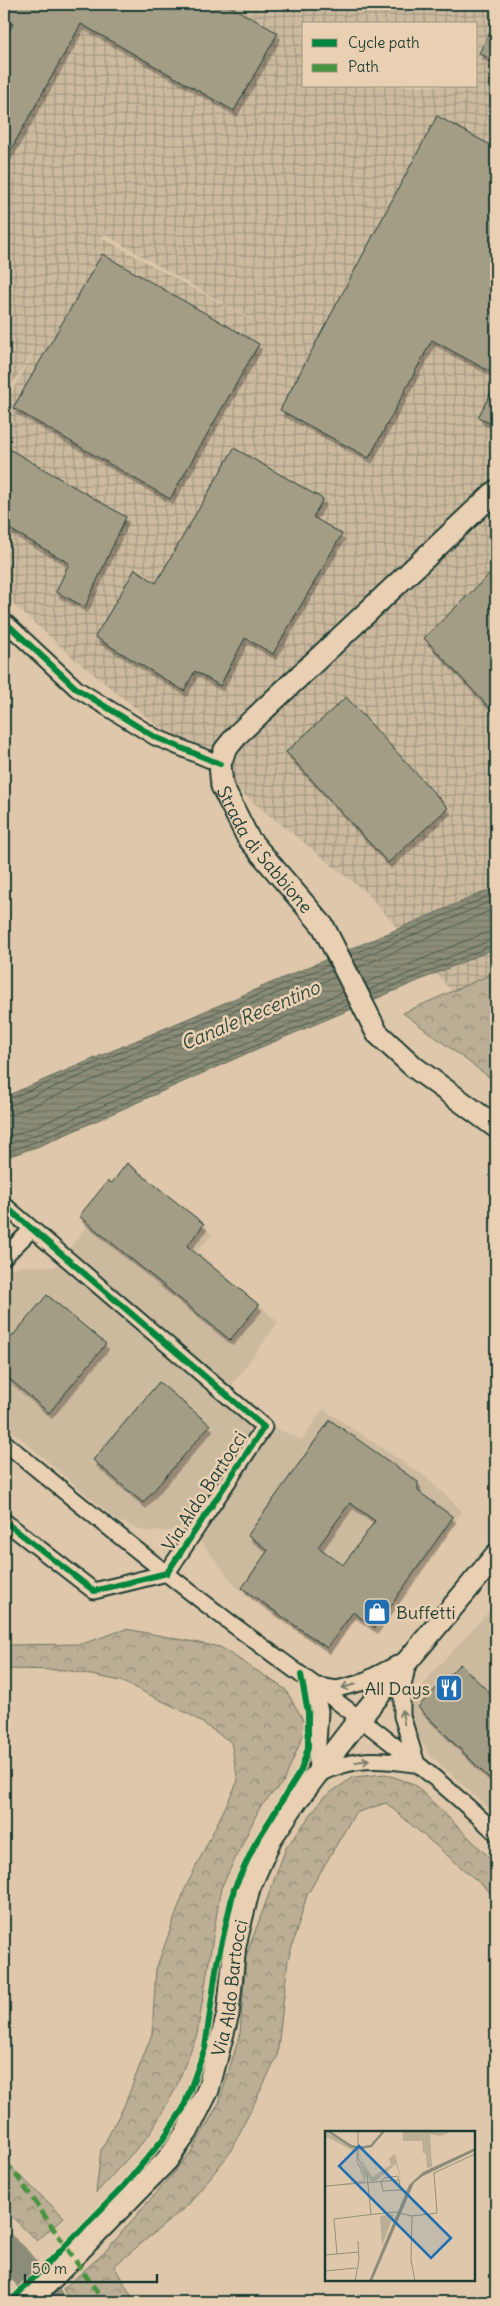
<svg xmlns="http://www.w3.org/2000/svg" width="500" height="2306" viewBox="0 0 500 2306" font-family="Delius,sans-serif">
  <defs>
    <pattern id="industrial-grid" width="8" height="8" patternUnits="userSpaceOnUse" patternTransform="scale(1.25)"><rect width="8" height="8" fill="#ccba9f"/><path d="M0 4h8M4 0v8" fill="none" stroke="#a59882"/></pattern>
    <pattern id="forest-crowns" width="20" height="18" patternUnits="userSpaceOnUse" patternTransform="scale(1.25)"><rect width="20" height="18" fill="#bbae94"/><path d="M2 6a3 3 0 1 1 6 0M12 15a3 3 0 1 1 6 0" fill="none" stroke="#978f7a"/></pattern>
    <pattern id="water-rules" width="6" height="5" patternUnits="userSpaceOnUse" patternTransform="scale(1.25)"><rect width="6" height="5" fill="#8c8d78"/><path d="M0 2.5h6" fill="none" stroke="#727463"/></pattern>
    <filter id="shadow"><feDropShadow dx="3" dy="5.5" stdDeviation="0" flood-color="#0004"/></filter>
  </defs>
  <rect width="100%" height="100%" fill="#dec7aa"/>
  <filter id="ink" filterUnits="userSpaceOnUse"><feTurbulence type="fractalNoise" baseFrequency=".02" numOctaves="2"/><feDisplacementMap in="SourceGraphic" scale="10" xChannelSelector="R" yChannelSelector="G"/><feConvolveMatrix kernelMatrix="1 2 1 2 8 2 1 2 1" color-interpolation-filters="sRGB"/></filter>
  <g filter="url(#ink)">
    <path fill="#ccba9f" d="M 134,1167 L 212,1234 L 197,1251 L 278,1322 L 219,1403 L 302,1440 L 323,1409 L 427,1478 L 462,1511 L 374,1632 L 354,1619 L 330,1653 L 237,1588 L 188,1525 L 171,1531 L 144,1531 L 116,1520 L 4,1424 L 4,1271 L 21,1266 L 55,1267 Z
      M 496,1604 L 496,1815 L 429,1754 L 414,1729 L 410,1706 L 432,1673 Z"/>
    <path fill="url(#industrial-grid)" fill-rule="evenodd" d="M 4,4 L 496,4 L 496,1043 L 368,894 L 77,661 L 4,596 L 4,406 L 39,342 L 4,398 ZM 304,24 L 476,24 L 476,86 L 304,86 ZM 104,234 L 252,320 L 253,321 L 102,238 Z"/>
    <path fill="url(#forest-crowns)" stroke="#6d7664" d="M 496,972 L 496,1082 L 403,1013 Z
      M 126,1629 L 220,1647 L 285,1689 L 307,1726 L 284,1781 L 260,1807 L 221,1888 L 197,2034 L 175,2090 L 149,2135 L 96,2193 L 101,2150 L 125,2104 L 152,2034 L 156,1969 L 185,1889 L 238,1781 L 231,1742 L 189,1714 L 121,1681 L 66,1670 L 4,1669 L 4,1645 L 82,1644 Z
      M 385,1774 L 414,1784 L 496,1864 L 496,1897 L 386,1803 L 355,1813 L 307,1895 L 288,1960 L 277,2057 L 229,2154 L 188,2205 L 114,2266 L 135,2302 L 71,2302 L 63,2289 L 104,2253 L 191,2152 L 219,2103 L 240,2034 L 246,1956 L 286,1848 L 323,1798 L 353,1777 Z
      M 4,2161 L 64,2217 L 37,2241 L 4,2209 Z"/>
    <path fill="url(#water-rules)" stroke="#606d5d" d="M 496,887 L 496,948 L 259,1048 L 42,1145 L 4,1158 L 4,1097 Z"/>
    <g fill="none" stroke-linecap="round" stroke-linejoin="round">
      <path stroke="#4b5d4f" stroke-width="1" d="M 351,955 L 496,893
        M 354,961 L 496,899
        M 357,968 L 496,908
        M 365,983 L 487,932 L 496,930
        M 368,990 L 496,938
        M 371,995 L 496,944
        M 4,1101 L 329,965
        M 4,1108 L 332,970
        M 4,1115 L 13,1114 L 335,977
        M 4,1139 L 35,1127 L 343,992
        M 4,1146 L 38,1134 L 347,999
        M 4,1153 L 40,1140 L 349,1005"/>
      <path stroke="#8c8d78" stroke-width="31" d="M 4,2249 L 14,2258 L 50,2302"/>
    </g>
    <path fill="#a39d86" stroke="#1f3d34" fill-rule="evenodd" filter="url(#shadow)" d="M 4,4 L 226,4 L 278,33 L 234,111 L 81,24 L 4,162 L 4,41 L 13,24 L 4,18 Z
      M 496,22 L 496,62 L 479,53 Z
      M 437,116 L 496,148 L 496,375 L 432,340 L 369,458 L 280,410 Z
      M 102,254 L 259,344 L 170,499 L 13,408 Z
      M 496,384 L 496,427 L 478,417 Z
      M 4,446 L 126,517 L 85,607 L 56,592 L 69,563 L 4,526 Z
      M 234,448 L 323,499 L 313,517 L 342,534 L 273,654 L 245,638 L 220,686 L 195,671 L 184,691 L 95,637 L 135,569 L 156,583 Z
      M 496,568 L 496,715 L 424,638 Z
      M 346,697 L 448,808 L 388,863 L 286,752 Z
      M 127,1163 L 204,1224 L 187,1246 L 259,1305 L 230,1340 L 79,1216 L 108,1181 L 112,1183 Z
      M 47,1295 L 106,1344 L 49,1413 L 4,1374 L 4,1346 Z
      M 159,1382 L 210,1425 L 143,1503 L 93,1460 Z
      M 330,1420 L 418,1482 L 418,1491 L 453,1517 L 375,1628 L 353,1612 L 327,1648 L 242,1588 L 268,1550 L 248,1535 ZM 350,1503 L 375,1521 L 343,1565 L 318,1547 Z
      M 460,1664 L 496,1699 L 496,1785 L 418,1707 Z"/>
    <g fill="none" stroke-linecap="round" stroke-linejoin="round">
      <g stroke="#1f3d34" stroke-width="19">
        <path id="street" d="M 4,621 L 77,689 L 155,737 L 220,764
          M 4,1205 L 264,1427 L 167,1573 L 94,1591 L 4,1521
          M 4,1257 L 32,1229
          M 4,1442 C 79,1504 154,1565 232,1624 C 322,1691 415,1755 496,1833
          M 408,1663 L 402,1691 L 402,1716 L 417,1764
          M 313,1685 L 320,1711 L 316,1775
          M 318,1686 L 337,1689 L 360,1683 L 403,1661
          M 319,1774 C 355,1757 377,1759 415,1764"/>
      </g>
      <g stroke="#1f3d34" stroke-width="25">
        <g id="secondary">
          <path id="s1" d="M 496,491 L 239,733 L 225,750 L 220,764 L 222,786 L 248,838 L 323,926 L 377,1033 L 414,1067 L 496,1127"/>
          <path id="s2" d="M 29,2302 L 167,2160 L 187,2132 L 208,2090 L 228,2014 L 235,1945 L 249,1888 L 271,1838 L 297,1800 L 360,1718 L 496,1555"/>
        </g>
      </g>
      <use href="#street" stroke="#ead0b2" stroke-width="15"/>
      <use href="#secondary" stroke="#ead0b2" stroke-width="21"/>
      <path stroke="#479441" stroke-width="5" stroke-dasharray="10 5" stroke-linecap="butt" d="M 4,2165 L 13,2170 L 104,2302"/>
      <g stroke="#ead0b2" stroke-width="9">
        <path id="cycleway" d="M 4,621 L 77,689 L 155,737 L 220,764
          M 4,1205 L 264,1427 L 167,1573 L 94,1591 L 4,1521
          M 10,2302 L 124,2186 L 163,2139 L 183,2109 L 205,2048 L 217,1963 L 234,1889 L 255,1844 L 301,1770 L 308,1748 L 308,1713 L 301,1675"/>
      </g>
      <use href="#cycleway" stroke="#00873e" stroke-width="6"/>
    </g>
    <defs><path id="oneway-shaft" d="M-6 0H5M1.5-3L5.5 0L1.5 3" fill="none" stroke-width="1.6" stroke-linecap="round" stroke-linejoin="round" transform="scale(1.25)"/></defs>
    <g stroke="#7a7f6d">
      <use href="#oneway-shaft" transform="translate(349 1686) rotate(164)"/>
      <use href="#oneway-shaft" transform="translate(403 1717) rotate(-100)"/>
      <use href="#oneway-shaft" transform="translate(362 1761) rotate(-10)"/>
    </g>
  </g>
  <defs>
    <g id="shop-square" transform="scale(1.4375)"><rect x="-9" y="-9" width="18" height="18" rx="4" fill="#1f6fb2" stroke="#ead0b2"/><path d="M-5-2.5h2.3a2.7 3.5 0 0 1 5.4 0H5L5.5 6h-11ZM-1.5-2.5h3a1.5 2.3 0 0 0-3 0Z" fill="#fff"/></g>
    <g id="restaurant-square" transform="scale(1.4375)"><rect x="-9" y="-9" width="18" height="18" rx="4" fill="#1f6fb2" stroke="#ead0b2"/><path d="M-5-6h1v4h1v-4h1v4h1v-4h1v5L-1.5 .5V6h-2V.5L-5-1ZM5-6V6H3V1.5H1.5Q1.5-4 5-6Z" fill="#fff"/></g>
  </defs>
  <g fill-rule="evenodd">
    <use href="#shop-square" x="377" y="1612"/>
    <use href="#restaurant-square" x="449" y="1688"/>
  </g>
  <g text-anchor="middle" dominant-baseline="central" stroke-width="5" stroke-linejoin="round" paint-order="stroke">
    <g font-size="18" fill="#1f3d34" stroke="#ead0b2">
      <text stroke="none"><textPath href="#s1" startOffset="489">Strada di Sabbione</textPath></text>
      <text transform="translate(204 1491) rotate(-57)">Via Aldo Bartocci</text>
      <text stroke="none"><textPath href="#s2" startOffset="384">Via Aldo Bartocci</textPath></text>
    </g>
    <g font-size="18" fill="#1f3d34" stroke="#ead0b2" text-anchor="start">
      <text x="396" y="1612">Buffetti</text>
      <text x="430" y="1688" text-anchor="end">All Days</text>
    </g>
    <g font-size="19" font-style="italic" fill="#2f493e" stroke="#ead0b2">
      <text transform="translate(250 1015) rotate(-23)">Canale Recentino</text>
    </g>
  </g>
  <g transform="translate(325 2131)">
    <rect width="150" height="150" fill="#dec7aa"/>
    <path d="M 78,0 L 99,1 L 101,23 L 98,22 L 97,10 L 78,10 Z" fill="#bbae94"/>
    <path d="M 99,0 L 128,0 L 115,5 L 105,3 L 107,36 L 102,37 ZM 0,1 L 32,18 L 33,31 L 41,44 L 40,51 L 13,54 L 39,49 L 31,30 L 31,21 L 0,5 ZM 34,23 L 47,46 L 66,34 L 64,27 L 70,23 L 78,55 L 71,33 L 51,50 L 45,50 ZM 69,83 L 57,115 L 55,85 Z" fill="#bbae94"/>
    <path d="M 150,17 L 150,20 L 98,45 L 89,52 L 47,150 L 44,150 L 84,54 L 98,41 Z" fill="#8c8d78"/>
    <path fill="none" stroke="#8c8d78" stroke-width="2.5" d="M 3,0 L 26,15 L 35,17 L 46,15 L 59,0"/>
    <path fill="none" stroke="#92907b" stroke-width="1" d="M 33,0 L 33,27 L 42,44 L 46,83M 0,55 L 74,49M 76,59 L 73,45 L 59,47 L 56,51 L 58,60 L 74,59 L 78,59M 42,84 L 70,81 L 87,85 L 86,129 L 90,150M 87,85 L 112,82 L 109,42 L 150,23M 12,123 L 9,88 L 42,84M 0,124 L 34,121M 0,140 L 31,137M 30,150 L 34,129 L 33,110"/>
    <path fill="#1f6fb2" fill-opacity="0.15" stroke="#1f6fb2" stroke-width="2.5" d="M 34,15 L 126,107 L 106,127 L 14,35 Z"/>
    <rect width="150" height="150" fill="none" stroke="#1f3d34" stroke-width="2.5"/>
  </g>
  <rect width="500" height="2306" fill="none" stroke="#ead0b2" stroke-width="20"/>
  <rect x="10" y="10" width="480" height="2286" fill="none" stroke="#1f3d34" stroke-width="2" filter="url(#ink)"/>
  <rect x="302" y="22" width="175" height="65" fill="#ead0b2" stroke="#999580"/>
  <rect x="312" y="39" width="25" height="8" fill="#00873e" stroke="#999580"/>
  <text x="348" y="48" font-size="15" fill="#1f3d34">Cycle path</text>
  <rect x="312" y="64" width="25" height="8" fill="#479441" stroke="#999580"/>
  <text x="348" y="72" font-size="15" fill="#1f3d34">Path</text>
  <path d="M25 2274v8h132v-8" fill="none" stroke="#1f3d34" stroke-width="2.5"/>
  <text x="32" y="2274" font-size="15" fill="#1f3d34" stroke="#ead0b2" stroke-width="4" paint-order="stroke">50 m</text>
</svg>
